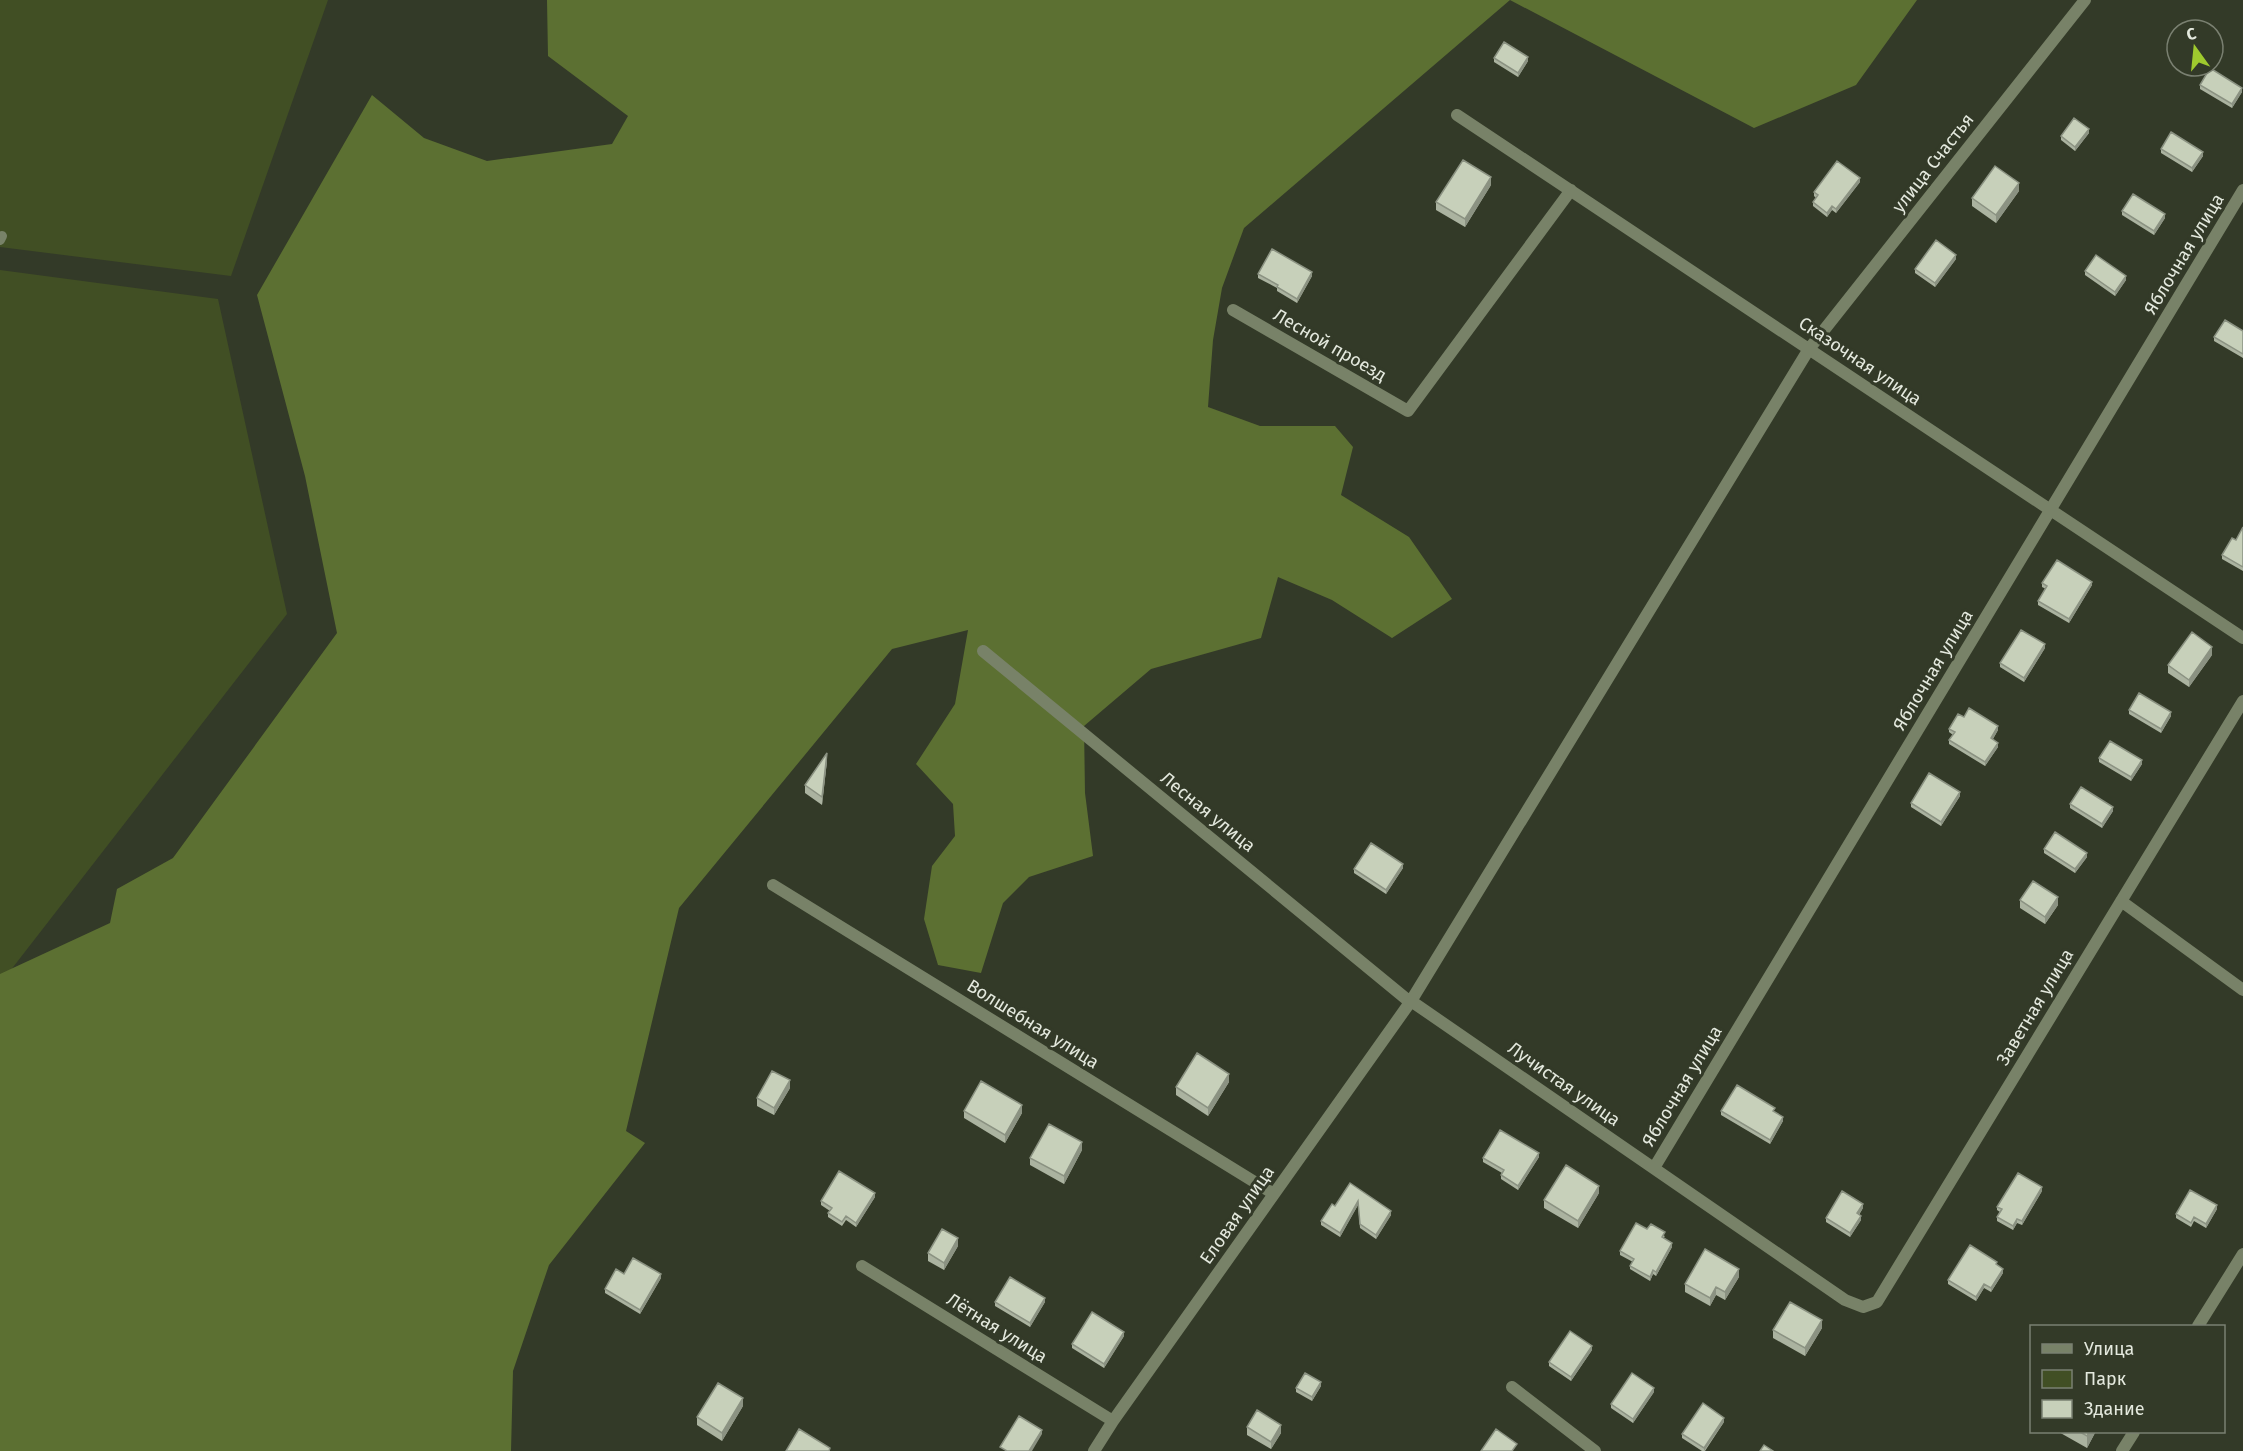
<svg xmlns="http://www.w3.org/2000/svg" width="2243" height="1451" viewBox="0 0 2243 1451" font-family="'Fira Sans',sans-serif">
  <rect width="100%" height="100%" fill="#333a28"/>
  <path fill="#414f24" d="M 0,0 L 328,0 L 231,276 L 0,247 Z
    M 0,270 L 218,299 L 287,614 L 0,984 Z"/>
  <path fill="#5c7032" d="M 547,0 L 1917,0 L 1856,85 L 1754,128 L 1510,0 L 1244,228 L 1222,288 L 1213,340 L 1208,407 L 1260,426 L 1335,426 L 1353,447 L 1341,495 L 1409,537 L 1452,599 L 1392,638 L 1332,600 L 1278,577 L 1261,638 L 1151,669 L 1084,726 L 1085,793 L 1093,856 L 1029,877 L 1003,903 L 981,973 L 938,965 L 924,919 L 932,866 L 955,836 L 953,804 L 916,764 L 955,704 L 968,630 L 892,649 L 679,908 L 626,1131 L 645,1143 L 549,1265 L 513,1371 L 511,1451 L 0,1451 L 0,974 L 110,923 L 117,889 L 173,858 L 337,633 L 305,476 L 257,295 L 372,95 L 424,138 L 487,161 L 612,144 L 628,116 L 548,56 Z"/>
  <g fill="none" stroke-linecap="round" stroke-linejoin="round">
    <path stroke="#788268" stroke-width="10" d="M 0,240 L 2,236"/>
    <path stroke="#788268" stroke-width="12" d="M 1457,115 L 2243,638
      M 1233,310 L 1408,411 L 1571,190
      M 983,651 L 1410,1002
      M 773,885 L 1274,1194
      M 2121,901 L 2243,990
      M 1411,1001 L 1845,1300 L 1863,1307 L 1877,1302 L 2243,701
      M 1654,1168 L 2243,190
      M 862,1266 L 1113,1421
      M 2198,1326 L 2243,1254
      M 1512,1387 L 1595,1451
      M 1094,1451 L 1113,1421 L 1411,1001 L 1809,349 L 2085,0
      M 2122,1451 L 2134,1432"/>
  </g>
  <path fill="#abb3a0" d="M 1494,58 L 1528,61 L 1518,77 L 1494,62 Z
    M 2200,85 L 2242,92 L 2232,108 L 2200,89 Z
    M 2089,133 L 2075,151 L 2061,140 L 2061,136 Z
    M 2161,149 L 2203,156 L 2192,172 L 2161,153 Z
    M 1860,182 L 1836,213 L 1832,210 L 1827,217 L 1813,206 L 1813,202 L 1816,198 L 1814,196 L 1814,192 Z
    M 1491,185 L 1465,227 L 1436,210 L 1436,202 Z
    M 2019,191 L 1996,223 L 1972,206 L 1972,198 Z
    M 2122,211 L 2165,218 L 2154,235 L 2122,215 Z
    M 1956,259 L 1935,287 L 1915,273 L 1915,269 Z
    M 2085,271 L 2126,280 L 2115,296 L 2085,275 Z
    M 1258,274 L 1312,276 L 1297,303 L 1277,291 L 1277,288 L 1258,278 Z
    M 2243,331 L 2243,358 L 2214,341 L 2214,337 Z
    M 2243,527 L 2243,571 L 2222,559 L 2222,555 L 2236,540 Z
    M 2042,583 L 2092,585 L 2069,623 L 2038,605 L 2038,601 L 2046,589 L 2042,587 Z
    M 2045,648 L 2024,682 L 2000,667 L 2000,663 Z
    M 2212,655 L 2189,687 L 2168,673 L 2168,665 Z
    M 2129,710 L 2171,716 L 2161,733 L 2129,714 Z
    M 1964,717 L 1998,730 L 1993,739 L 1998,747 L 1985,766 L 1949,744 L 1949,740 L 1953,735 L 1949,732 L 1949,729 Z
    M 2099,758 L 2142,764 L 2131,781 L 2099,762 Z
    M 827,761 L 822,805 L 805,793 L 805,785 Z
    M 1960,796 L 1941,826 L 1911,807 L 1911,803 Z
    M 2070,804 L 2113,811 L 2102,828 L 2070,808 Z
    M 2044,849 L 2087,857 L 2075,873 L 2044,853 Z
    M 1403,868 L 1386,894 L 1354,873 L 1354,869 Z
    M 2020,900 L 2058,905 L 2045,924 L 2020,908 Z
    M 1229,1082 L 1208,1116 L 1176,1095 L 1176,1087 Z
    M 790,1088 L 774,1115 L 757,1106 L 757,1098 Z
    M 964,1111 L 1022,1113 L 1005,1143 L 964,1118 Z
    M 1721,1111 L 1775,1112 L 1783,1121 L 1770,1144 L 1721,1115 Z
    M 1082,1150 L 1064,1184 L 1030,1165 L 1030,1158 Z
    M 1539,1157 L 1518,1190 L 1501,1179 L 1501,1175 L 1502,1173 L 1483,1162 L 1483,1158 Z
    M 1350,1183 L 1391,1215 L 1376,1239 L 1360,1228 L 1358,1205 L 1340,1237 L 1321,1225 L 1321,1221 L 1335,1206 Z
    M 2042,1191 L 2022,1225 L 2017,1223 L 2013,1230 L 1997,1221 L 1997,1217 L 2000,1212 L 1997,1210 L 1997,1207 Z
    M 1599,1193 L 1578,1228 L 1544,1208 L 1544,1200 Z
    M 875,1197 L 856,1227 L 846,1220 L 842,1226 L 828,1217 L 828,1213 L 830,1211 L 821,1205 L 821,1201 Z
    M 1863,1208 L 1859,1215 L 1861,1220 L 1850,1237 L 1826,1222 L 1826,1218 Z
    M 2217,1209 L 2206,1228 L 2194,1221 L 2191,1227 L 2176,1218 L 2176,1214 Z
    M 1647,1229 L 1665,1236 L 1663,1238 L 1672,1247 L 1656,1276 L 1653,1274 L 1650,1281 L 1630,1269 L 1630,1266 L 1633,1262 L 1620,1255 L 1620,1251 Z
    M 958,1246 L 944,1270 L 928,1261 L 928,1253 Z
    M 1997,1265 L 2003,1273 L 1991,1292 L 1984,1288 L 1976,1301 L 1948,1284 L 1948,1280 Z
    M 624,1274 L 661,1278 L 640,1314 L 605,1293 L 605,1289 Z
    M 1739,1277 L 1725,1300 L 1716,1295 L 1710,1306 L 1685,1292 L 1685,1284 Z
    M 995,1302 L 1045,1302 L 1030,1327 L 995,1306 Z
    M 1822,1328 L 1805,1356 L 1773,1338 L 1773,1330 Z
    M 1124,1336 L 1104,1368 L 1072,1348 L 1072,1344 Z
    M 1592,1350 L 1571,1381 L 1549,1366 L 1549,1362 Z
    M 1321,1386 L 1312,1401 L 1296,1392 L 1296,1388 Z
    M 1654,1392 L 1633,1423 L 1611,1408 L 1611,1404 Z
    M 743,1406 L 722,1441 L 697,1425 L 697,1417 Z
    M 1724,1422 L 1705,1451 L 1702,1451 L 1682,1438 L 1682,1434 Z
    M 1247,1427 L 1281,1433 L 1271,1449 L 1247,1435 Z
    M 2057,1431 L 2096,1431 L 2087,1448 Z"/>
  <path fill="#8b9282" d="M 1528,57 L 1528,61 L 1518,77 L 1518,73 Z
    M 2242,88 L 2242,92 L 2232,108 L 2232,104 Z
    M 2089,129 L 2089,133 L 2075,151 L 2075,147 Z
    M 2203,152 L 2203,156 L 2192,172 L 2192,168 Z
    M 1491,177 L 1491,185 L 1465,227 L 1465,219 Z
    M 1860,178 L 1860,182 L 1836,213 L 1836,209 Z
    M 2019,183 L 2019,191 L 1996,223 L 1996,215 Z
    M 1832,206 L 1832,210 L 1827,217 L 1827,213 Z
    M 2165,214 L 2165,218 L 2154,235 L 2154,231 Z
    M 1956,255 L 1956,259 L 1935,287 L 1935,283 Z
    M 1312,272 L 1312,276 L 1297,303 L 1297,299 Z
    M 2126,276 L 2126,280 L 2115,296 L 2115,292 Z
    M 2092,582 L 2092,585 L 2069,623 L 2069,619 Z
    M 2045,644 L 2045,648 L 2024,682 L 2024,678 Z
    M 2212,647 L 2212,655 L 2189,687 L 2189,680 Z
    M 2171,712 L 2171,716 L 2161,733 L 2161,729 Z
    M 1998,726 L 1998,730 L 1991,742 L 1991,738 Z
    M 1998,743 L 1998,747 L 1985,766 L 1985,762 Z
    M 827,753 L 827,761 L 822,805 L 822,797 Z
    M 2142,760 L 2142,764 L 2131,781 L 2131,777 Z
    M 1960,792 L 1960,796 L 1941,826 L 1941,822 Z
    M 2113,807 L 2113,811 L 2102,828 L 2102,824 Z
    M 2087,853 L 2087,857 L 2075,873 L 2075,869 Z
    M 1403,864 L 1403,868 L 1386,894 L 1386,890 Z
    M 2058,897 L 2058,905 L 2045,924 L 2045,917 Z
    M 1229,1074 L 1229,1082 L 1208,1116 L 1208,1108 Z
    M 790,1080 L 790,1088 L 774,1115 L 774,1108 Z
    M 1022,1105 L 1022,1113 L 1005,1143 L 1005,1135 Z
    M 1783,1117 L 1783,1121 L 1770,1144 L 1770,1140 Z
    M 1082,1142 L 1082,1150 L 1064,1184 L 1064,1176 Z
    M 1539,1153 L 1539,1157 L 1518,1190 L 1518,1186 Z
    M 1599,1186 L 1599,1193 L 1578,1228 L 1578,1221 Z
    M 2042,1187 L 2042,1191 L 2022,1225 L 2022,1221 Z
    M 875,1193 L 875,1197 L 856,1227 L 856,1223 Z
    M 1358,1201 L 1358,1205 L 1340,1237 L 1340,1233 Z
    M 1863,1204 L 1863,1208 L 1857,1217 L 1857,1213 Z
    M 2217,1205 L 2217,1209 L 2206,1228 L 2206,1224 Z
    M 1391,1211 L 1391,1215 L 1376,1239 L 1376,1235 Z
    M 1861,1216 L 1861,1220 L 1850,1237 L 1850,1233 Z
    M 2017,1219 L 2017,1223 L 2013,1230 L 2013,1226 Z
    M 958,1238 L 958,1246 L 944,1270 L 944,1263 Z
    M 1672,1243 L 1672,1247 L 1656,1276 L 1656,1272 Z
    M 1739,1269 L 1739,1277 L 1725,1300 L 1725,1292 Z
    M 2003,1269 L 2003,1273 L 1991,1292 L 1991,1288 Z
    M 1653,1270 L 1653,1274 L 1650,1281 L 1650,1277 Z
    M 661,1274 L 661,1278 L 640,1314 L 640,1310 Z
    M 1984,1284 L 1984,1288 L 1976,1301 L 1976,1297 Z
    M 1716,1287 L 1716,1295 L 1710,1306 L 1710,1298 Z
    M 1045,1298 L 1045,1302 L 1030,1327 L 1030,1323 Z
    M 1822,1320 L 1822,1328 L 1805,1356 L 1805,1348 Z
    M 1124,1332 L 1124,1336 L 1104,1368 L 1104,1364 Z
    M 1592,1346 L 1592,1350 L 1571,1381 L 1571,1377 Z
    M 1321,1382 L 1321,1386 L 1312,1401 L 1312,1397 Z
    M 1654,1388 L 1654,1392 L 1633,1423 L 1633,1419 Z
    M 743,1398 L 743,1406 L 722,1441 L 722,1433 Z
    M 1724,1418 L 1724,1422 L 1704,1451 L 1704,1448 Z
    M 1281,1425 L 1281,1433 L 1271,1449 L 1271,1442 Z
    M 1042,1430 L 1042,1434 L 1032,1451 L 1029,1451 Z
    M 2089,1431 L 2096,1431 L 2087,1448 L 2087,1436 Z"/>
  <path fill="#c7d0ba" stroke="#8b9282" stroke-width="1.5" d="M 1504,42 L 1528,57 L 1518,73 L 1494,58 Z
    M 2210,68 L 2242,88 L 2232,104 L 2200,85 Z
    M 2074,118 L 2089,129 L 2075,147 L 2061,136 Z
    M 2171,132 L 2203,152 L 2192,168 L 2161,149 Z
    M 1463,160 L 1491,177 L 1465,219 L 1436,202 Z
    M 1837,161 L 1860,178 L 1836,209 L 1832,206 L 1827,213 L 1813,202 L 1818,195 L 1814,192 Z
    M 1995,166 L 2019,183 L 1996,215 L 1972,198 Z
    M 2133,194 L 2165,214 L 2154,231 L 2122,211 Z
    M 1936,240 L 1956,255 L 1935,283 L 1915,269 Z
    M 1272,249 L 1312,272 L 1297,299 L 1277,287 L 1278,285 L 1258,274 Z
    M 2096,255 L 2126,276 L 2115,292 L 2085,271 Z
    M 2225,320 L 2243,331 L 2243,354 L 2214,337 Z
    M 2243,527 L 2243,567 L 2222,555 L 2232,538 L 2236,540 Z
    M 2057,560 L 2092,582 L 2069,619 L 2038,601 L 2047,586 L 2042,583 Z
    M 2021,630 L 2045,644 L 2024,678 L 2000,663 Z
    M 2192,632 L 2212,647 L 2189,680 L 2168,665 Z
    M 2139,693 L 2171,712 L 2161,729 L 2129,710 Z
    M 1969,708 L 1998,726 L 1991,738 L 1998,743 L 1985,762 L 1949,740 L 1955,732 L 1949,729 L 1958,714 L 1964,717 Z
    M 2110,741 L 2142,760 L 2131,777 L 2099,758 Z
    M 827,753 L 822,797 L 805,785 Z
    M 1929,773 L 1960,792 L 1941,822 L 1911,803 Z
    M 2081,787 L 2113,807 L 2102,824 L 2070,804 Z
    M 2055,832 L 2087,853 L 2075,869 L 2044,849 Z
    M 1371,843 L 1403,864 L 1386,890 L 1354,869 Z
    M 2033,881 L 2058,897 L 2045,917 L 2020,900 Z
    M 1197,1053 L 1229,1074 L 1208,1108 L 1176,1087 Z
    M 772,1071 L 790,1080 L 774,1108 L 757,1098 Z
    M 981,1081 L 1022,1105 L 1005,1135 L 964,1111 Z
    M 1737,1085 L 1775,1108 L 1773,1111 L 1783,1117 L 1770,1140 L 1721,1111 Z
    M 1049,1124 L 1082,1142 L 1064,1176 L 1030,1158 Z
    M 1500,1130 L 1539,1153 L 1518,1186 L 1501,1175 L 1504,1170 L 1483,1158 Z
    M 1566,1165 L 1599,1186 L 1578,1221 L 1544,1200 Z
    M 839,1171 L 875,1193 L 856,1223 L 846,1216 L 842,1222 L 828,1213 L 832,1208 L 821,1201 Z
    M 2018,1173 L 2042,1187 L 2022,1221 L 2017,1219 L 2013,1226 L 1997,1217 L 2002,1209 L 1997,1207 Z
    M 1350,1183 L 1391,1211 L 1376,1235 L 1360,1224 L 1358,1201 L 1340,1233 L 1321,1221 L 1332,1204 L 1335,1206 Z
    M 2190,1190 L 2217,1205 L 2206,1224 L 2194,1217 L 2191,1223 L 2176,1214 Z
    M 1842,1191 L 1863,1204 L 1857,1213 L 1861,1216 L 1850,1233 L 1826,1218 Z
    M 1636,1223 L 1647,1229 L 1651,1224 L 1665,1232 L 1662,1237 L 1672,1243 L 1656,1272 L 1653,1270 L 1650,1277 L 1630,1266 L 1634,1259 L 1620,1251 Z
    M 942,1229 L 958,1238 L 944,1263 L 928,1253 Z
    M 1970,1245 L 1997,1262 L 1996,1264 L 2003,1269 L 1991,1288 L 1984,1284 L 1976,1297 L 1948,1280 Z
    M 1705,1249 L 1739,1269 L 1725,1292 L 1716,1287 L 1710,1298 L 1685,1284 Z
    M 633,1258 L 661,1274 L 640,1310 L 605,1289 L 616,1269 L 624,1274 Z
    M 1010,1277 L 1045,1298 L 1030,1323 L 995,1302 Z
    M 1790,1302 L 1822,1320 L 1805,1348 L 1773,1330 Z
    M 1092,1312 L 1124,1332 L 1104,1364 L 1072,1344 Z
    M 1570,1331 L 1592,1346 L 1571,1377 L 1549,1362 Z
    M 1305,1373 L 1321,1382 L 1312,1397 L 1296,1388 Z
    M 1632,1373 L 1654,1388 L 1633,1419 L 1611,1404 Z
    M 718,1383 L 743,1398 L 722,1433 L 697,1417 Z
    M 1703,1403 L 1724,1418 L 1704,1448 L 1682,1434 Z
    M 1257,1410 L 1281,1425 L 1271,1442 L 1247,1427 Z
    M 1019,1416 L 1042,1430 L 1029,1451 L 1007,1451 L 1000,1447 Z
    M 799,1429 L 830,1448 L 829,1451 L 786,1451 Z
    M 1496,1429 L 1517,1444 L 1512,1451 L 1481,1451 Z
    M 2078,1431 L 2089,1431 L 2087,1436 Z
    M 1764,1445 L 1773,1451 L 1760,1451 Z"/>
  <g text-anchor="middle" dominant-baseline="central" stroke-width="6" stroke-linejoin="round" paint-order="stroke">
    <g font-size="18" fill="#e4e9de" stroke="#333a28">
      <text transform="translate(1933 163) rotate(-52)">улица Счастья</text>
      <text transform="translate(2184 254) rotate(-59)">Яблочная улица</text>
      <text transform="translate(1330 345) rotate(30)">Лесной проезд</text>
      <text transform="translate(1860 361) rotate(34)">Сказочная улица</text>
      <text transform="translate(1933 670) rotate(-59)">Яблочная улица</text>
      <text transform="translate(1208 812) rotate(39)">Лесная улица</text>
      <text transform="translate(2035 1007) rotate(-59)">Заветная улица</text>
      <text transform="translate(1033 1024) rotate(32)">Волшебная улица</text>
      <text transform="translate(1564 1084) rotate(35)">Лучистая улица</text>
      <text transform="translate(1682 1086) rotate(-59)">Яблочная улица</text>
      <text transform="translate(1237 1215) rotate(-55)">Еловая улица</text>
      <text transform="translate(997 1328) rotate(32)">Лётная улица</text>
    </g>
  </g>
  <rect x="2030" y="1325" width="195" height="108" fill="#333a28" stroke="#7a8071" stroke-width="1.5"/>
  <rect x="2042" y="1344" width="30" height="9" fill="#788268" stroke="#7a8071" stroke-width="1.5"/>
  <text x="2084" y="1355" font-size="18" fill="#e4e9de">Улица</text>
  <rect x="2042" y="1370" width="30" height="18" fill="#414f24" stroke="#7a8071" stroke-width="1.5"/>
  <text x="2084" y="1385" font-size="18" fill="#e4e9de">Парк</text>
  <rect x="2042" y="1400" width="30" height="18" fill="#c7d0ba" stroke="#7a8071" stroke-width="1.5"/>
  <text x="2084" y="1415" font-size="18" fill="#e4e9de">Здание</text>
  <g transform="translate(2195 48) rotate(345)"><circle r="28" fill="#333a28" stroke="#7a8071" stroke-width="1.5"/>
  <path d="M0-4.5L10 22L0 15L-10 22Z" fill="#9fca2e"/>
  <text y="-9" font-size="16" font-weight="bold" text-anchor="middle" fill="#e4e9de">С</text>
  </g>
</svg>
